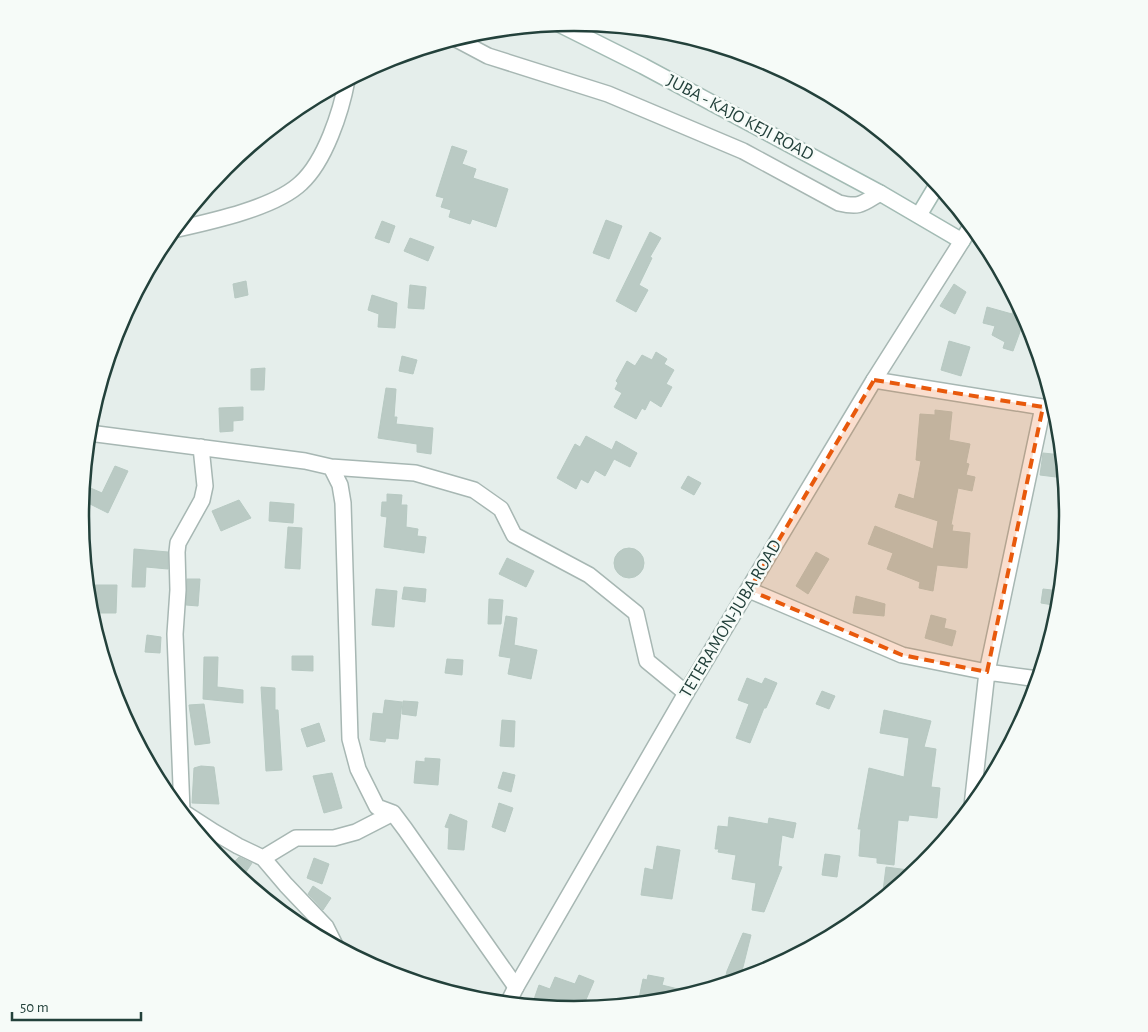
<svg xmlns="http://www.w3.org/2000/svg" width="1148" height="1032" viewBox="0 0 1148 1032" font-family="'Alegreya Sans',sans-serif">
  <rect width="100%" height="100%" fill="#e5eeeb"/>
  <path fill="#bacac4" stroke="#b7c9c2" d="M 452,146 L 467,151 L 462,164 L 476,169 L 473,178 L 508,189 L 496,227 L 472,219 L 470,224 L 449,217 L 451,210 L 441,207 L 444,198 L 436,196 Z
    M 606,220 L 622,226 L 609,259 L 593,253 Z
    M 382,221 L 395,226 L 389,243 L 375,238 Z
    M 650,232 L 661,238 L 650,257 L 652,258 L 639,285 L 648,290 L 636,312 L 616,301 Z
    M 410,238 L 434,247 L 428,261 L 404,251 Z
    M 246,281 L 248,295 L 235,298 L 233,284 Z
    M 954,284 L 966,292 L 955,314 L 940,306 Z
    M 410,285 L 426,287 L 424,309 L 408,308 Z
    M 372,295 L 397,303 L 395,328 L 378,327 L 379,314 L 368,310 Z
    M 1016,301 L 1025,318 L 1013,351 L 1003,348 L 1005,342 L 992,335 L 995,326 L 983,323 L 987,307 L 1012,314 Z
    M 949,341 L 970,347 L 961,376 L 941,370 Z
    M 656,352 L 667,359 L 664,364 L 674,370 L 666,384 L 672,387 L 661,407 L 650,400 L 645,410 L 642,408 L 636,419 L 614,407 L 622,393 L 615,389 L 618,383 L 616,381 L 627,361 L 635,366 L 642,355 L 652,360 Z
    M 402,356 L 417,360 L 413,374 L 399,371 Z
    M 265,368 L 264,390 L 251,390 L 251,369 Z
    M 386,388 L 396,389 L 394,417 L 397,417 L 396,424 L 433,428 L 431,454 L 417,452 L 417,444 L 378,438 Z
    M 243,407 L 243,420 L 233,421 L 233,431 L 220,432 L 219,408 Z
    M 935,410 L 952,412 L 949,440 L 970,444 L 966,463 L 969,464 L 966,475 L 975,477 L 972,491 L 958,488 L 951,525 L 953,525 L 952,531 L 970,533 L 967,568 L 937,565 L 933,591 L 919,588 L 920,582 L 887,569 L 893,553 L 868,544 L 875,526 L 933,549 L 938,521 L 895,507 L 899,494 L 914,499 L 921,461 L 916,460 L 920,414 L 935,415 Z
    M 586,436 L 612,450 L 616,441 L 637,453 L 630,467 L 614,459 L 605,476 L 595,470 L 588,483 L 581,479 L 576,489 L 557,478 L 575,444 L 580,447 Z
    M 1043,453 L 1062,455 L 1064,478 L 1040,475 Z
    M 115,466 L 128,471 L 108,513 L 82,500 L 83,494 L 86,486 L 102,493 Z
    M 688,476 L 701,483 L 694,495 L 681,488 Z
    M 387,494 L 402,495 L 401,505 L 407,505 L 406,527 L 418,529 L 417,536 L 426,537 L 424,553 L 384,547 L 387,517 L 381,516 L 382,502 L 387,502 Z
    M 239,500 L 251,518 L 221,531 L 212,511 Z
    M 270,502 L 294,504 L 293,523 L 269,521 Z
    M 288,527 L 302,528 L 300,569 L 285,568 Z
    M614 563a15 15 0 1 1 30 0a15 15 0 1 1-30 0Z
    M 134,549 L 168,552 L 168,569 L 146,567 L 145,587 L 132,587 Z
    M 816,552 L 829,559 L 808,594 L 796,586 Z
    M 507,558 L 534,571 L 526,587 L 499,574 Z
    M 187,579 L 200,579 L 198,606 L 186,605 Z
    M 90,585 L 117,585 L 116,613 L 90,613 Z
    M 404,587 L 426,589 L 425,602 L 402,599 Z
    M 376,589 L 397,591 L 394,627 L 372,625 Z
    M 1043,589 L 1060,591 L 1059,606 L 1041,603 Z
    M 856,596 L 885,604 L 884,616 L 853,613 Z
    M 489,599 L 503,600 L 501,624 L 488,624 Z
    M 931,615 L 946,619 L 944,628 L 956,631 L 952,646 L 925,638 Z
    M 506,616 L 517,618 L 514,645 L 537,650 L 531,679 L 508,674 L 511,658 L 499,656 Z
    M 147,635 L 161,637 L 160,653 L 145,652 Z
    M 292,656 L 313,656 L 313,671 L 292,670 Z
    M 204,657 L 218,657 L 217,687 L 243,690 L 243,703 L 203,699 Z
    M 447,659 L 463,660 L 462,675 L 445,673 Z
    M 747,678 L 762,684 L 765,678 L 777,683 L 766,708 L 764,708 L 750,743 L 736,738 L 749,704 L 738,700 Z
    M 261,687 L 275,688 L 275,710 L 278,710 L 282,770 L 266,771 Z
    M 822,691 L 835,696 L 829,709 L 816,704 Z
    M 385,700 L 402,702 L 398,739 L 386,738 L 385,742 L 370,740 L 373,713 L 383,714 Z
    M 403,701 L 418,702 L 416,716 L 402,714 Z
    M 204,704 L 210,743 L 195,745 L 189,705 Z
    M 884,710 L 931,721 L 924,747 L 936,749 L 931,787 L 940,788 L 937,818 L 909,815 L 908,821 L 898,820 L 894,865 L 877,863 L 877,858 L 859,856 L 861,829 L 858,829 L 869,768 L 904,777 L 909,738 L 880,733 Z
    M 502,720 L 515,721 L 514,747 L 500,746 Z
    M 319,723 L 325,741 L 307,747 L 301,729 Z
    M 425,758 L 440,759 L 438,785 L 414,783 L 416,761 L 425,762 Z
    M 201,766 L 214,767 L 219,804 L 192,803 L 194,768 Z
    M 503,772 L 515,775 L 511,792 L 498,788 Z
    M 332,773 L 342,808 L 324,813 L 313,776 Z
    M 499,803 L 513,808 L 505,832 L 492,827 Z
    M 450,814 L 467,821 L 464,850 L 448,849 L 449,828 L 445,827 Z
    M 729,817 L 768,824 L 769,818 L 796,823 L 793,838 L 782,835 L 778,866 L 782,867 L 764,912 L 752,910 L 756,883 L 732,879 L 736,855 L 718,852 L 719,849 L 715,849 L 718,826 L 728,827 Z
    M 657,846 L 680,850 L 672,899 L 641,895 L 645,868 L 653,870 Z
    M 825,854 L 840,856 L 837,877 L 822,875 Z
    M 239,857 L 252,863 L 246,872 L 233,863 Z
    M 314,858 L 329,864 L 322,884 L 307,878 Z
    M 886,867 L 916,871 L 882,899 Z
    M 313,886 L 331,898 L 323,910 L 308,894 Z
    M 743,933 L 751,935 L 740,979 L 724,984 L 727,971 Z
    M 579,975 L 594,981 L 582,1009 L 574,1010 L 532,1005 L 539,985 L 550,989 L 555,977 L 575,984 Z
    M 648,975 L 664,978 L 662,985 L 694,993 L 670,1000 L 638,1003 L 643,979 L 647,980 Z"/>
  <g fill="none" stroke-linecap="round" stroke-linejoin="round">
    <g stroke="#a7b7b3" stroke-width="18">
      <path id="minor" d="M 456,39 L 488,56 L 608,94 L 743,151 L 839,203 C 860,208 862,204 880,193
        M 173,230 C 209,222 275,208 301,183 C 325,161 341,112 347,80
        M 874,380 L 1055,409
        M 89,433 L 305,461 L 331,467 L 415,473 L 474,490 L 501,509 L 514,535 L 589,575 L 636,613 L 647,661 L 686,693
        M 331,467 L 340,485 L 343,503 L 350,739 L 358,769 L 377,807 L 393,813 L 405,829 L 516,987
        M 749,590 L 902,655 L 987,672 L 1038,679
        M 972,806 L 987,672 L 1043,407
        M 180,810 L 214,832 L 238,846 L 263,858 L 286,885 L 326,927 L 335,945
        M 182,811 L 175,634 L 178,590 L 177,552 L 178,543 L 202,500 L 205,486 L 201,447
        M 263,858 L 296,838 L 334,838 L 356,832 L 393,813"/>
    </g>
    <g stroke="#a7b7b3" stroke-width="18">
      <path id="tertiary" d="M 508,1003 L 516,987 L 686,693 L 874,380 L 962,241"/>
    </g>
    <g stroke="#a3bbb4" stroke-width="18">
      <path id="secondary" d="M 559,24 L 643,66 L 880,193 L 962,241 L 971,226
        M 919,215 L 937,185"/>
    </g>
    <use href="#minor" stroke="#fff" stroke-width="15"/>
    <use href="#tertiary" stroke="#fff" stroke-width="15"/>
    <use href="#secondary" stroke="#fff" stroke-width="15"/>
  </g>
  <path fill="#e8590c" fill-opacity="0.2" stroke="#e8590c" stroke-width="4" stroke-dasharray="10 6" stroke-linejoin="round" d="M 874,380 L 1043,407 L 987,672 L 902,655 L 749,590 Z"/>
  <g text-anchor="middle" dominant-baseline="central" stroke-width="5" stroke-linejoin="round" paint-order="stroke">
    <g font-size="18" fill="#23413b" stroke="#f6fbf8">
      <text transform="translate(740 118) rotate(28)">JUBA - KAJO KEJI ROAD</text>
      <text transform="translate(731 619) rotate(-59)">TETERAMON-JUBA ROAD</text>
    </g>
  </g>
  <path d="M0 0H1148V1032H0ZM89 516a485 485 0 1 1 970 0a485 485 0 1 1-970 0Z" fill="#f6fbf8" fill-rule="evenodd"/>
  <path fill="none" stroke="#23413b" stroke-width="2.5" d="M89 516a485 485 0 1 1 970 0a485 485 0 1 1-970 0Z"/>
  <path d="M12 1012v8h129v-8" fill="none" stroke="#23413b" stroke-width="2.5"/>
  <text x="20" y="1012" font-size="15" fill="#23413b" stroke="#f6fbf8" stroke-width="4" paint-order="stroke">50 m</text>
</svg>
